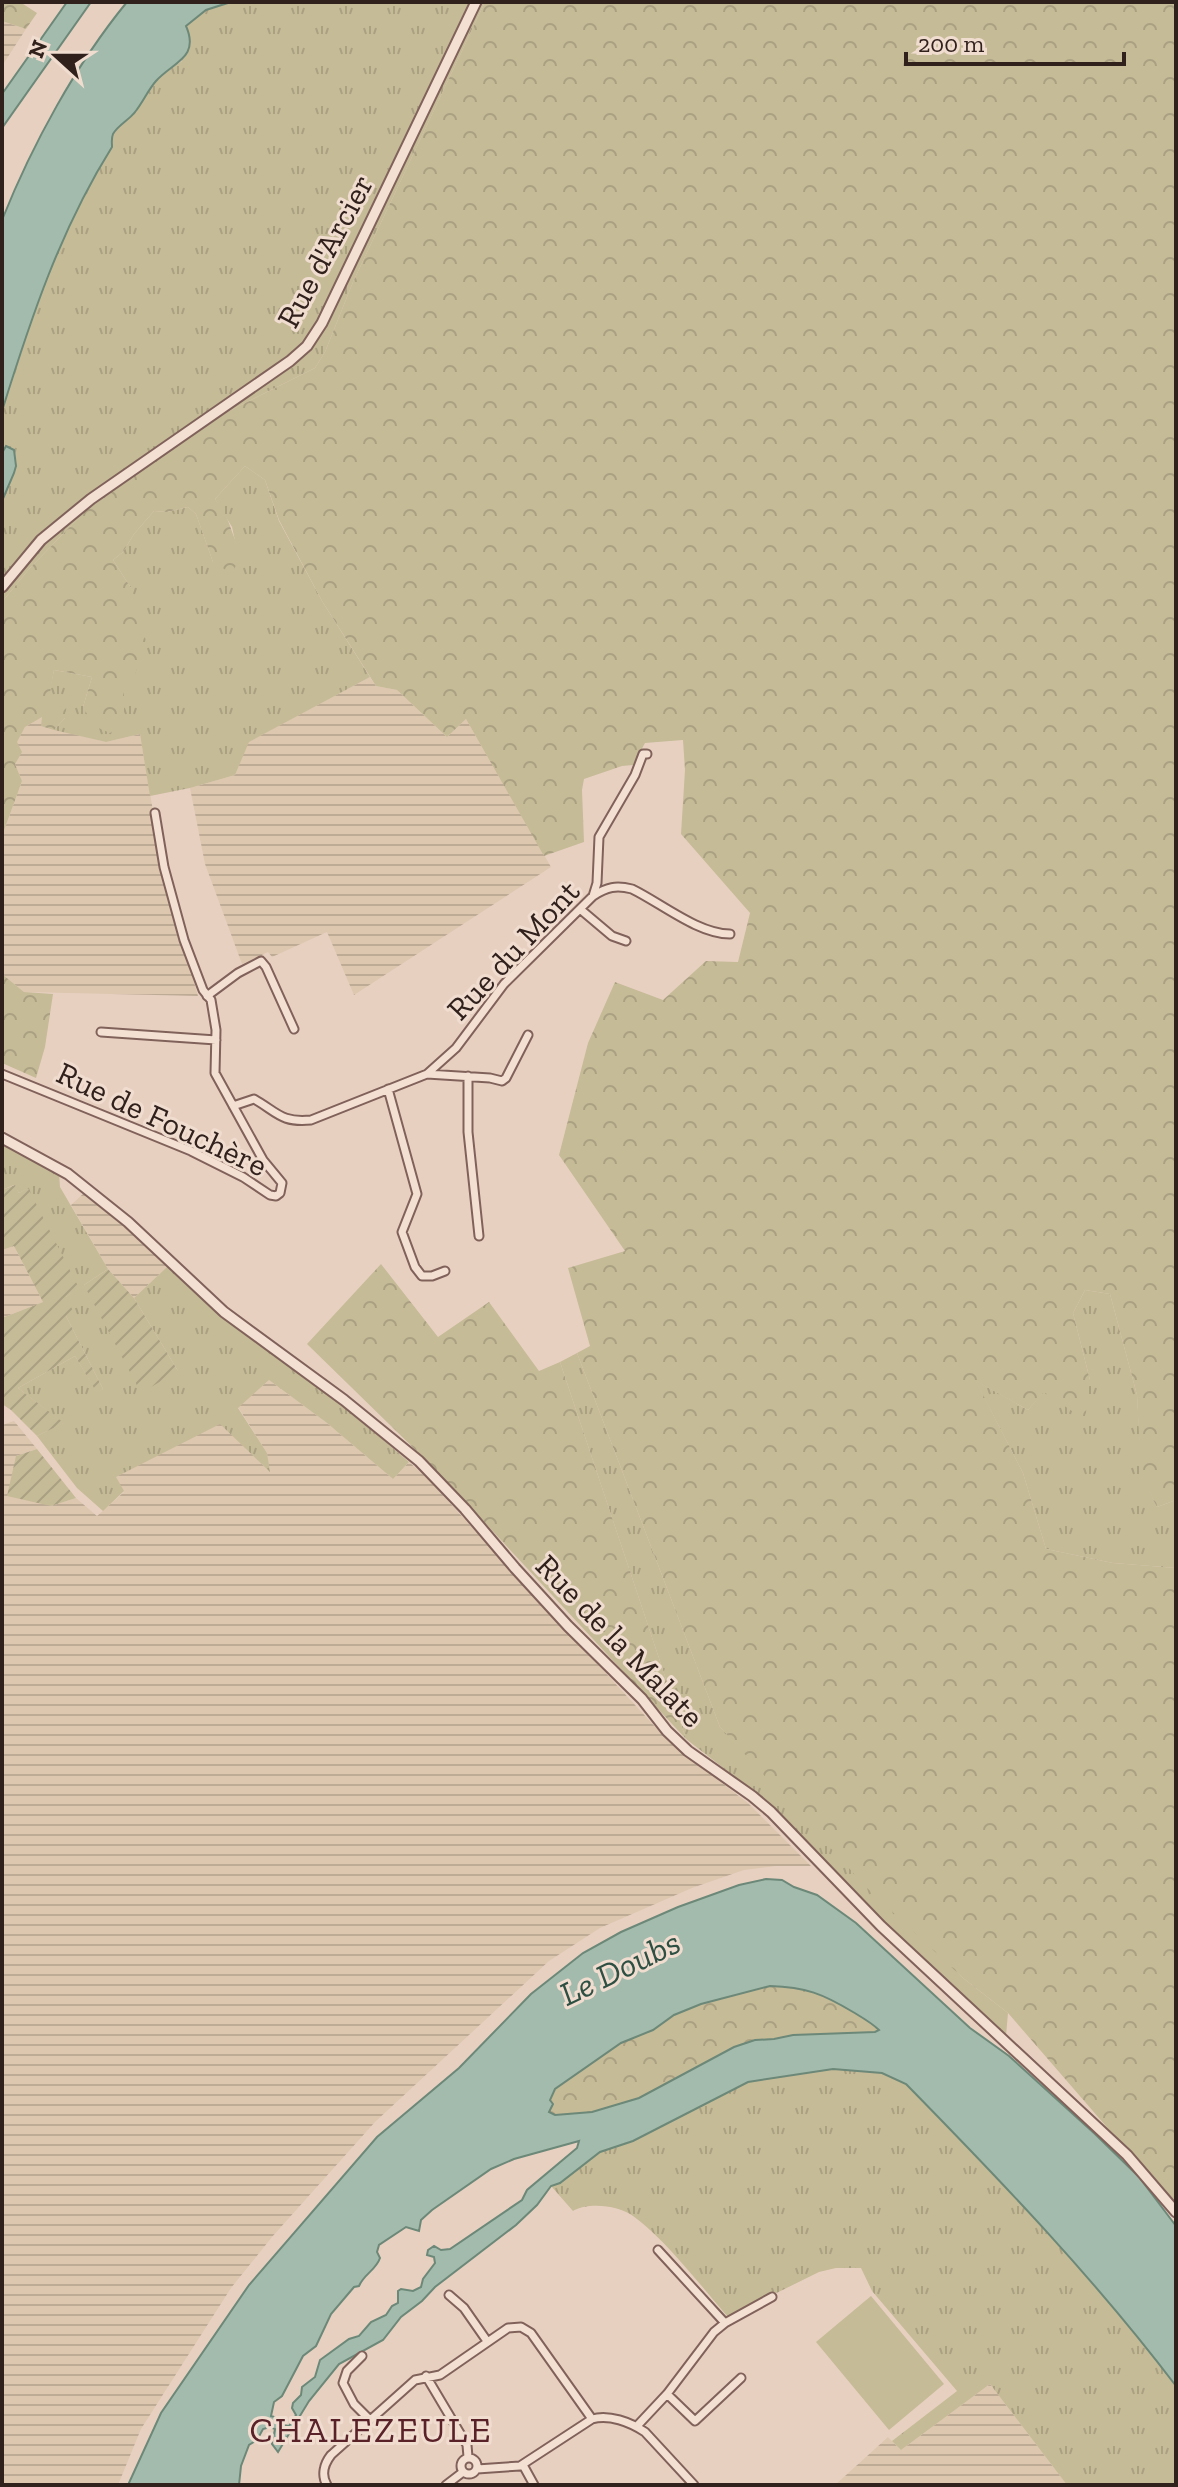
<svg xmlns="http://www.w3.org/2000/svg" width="1178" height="2487" viewBox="0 0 1178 2487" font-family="'Zilla Slab',serif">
  <defs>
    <pattern id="farmland-rules" width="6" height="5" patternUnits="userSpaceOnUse" patternTransform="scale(2)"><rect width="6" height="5" fill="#ddc7af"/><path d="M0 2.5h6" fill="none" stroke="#beab96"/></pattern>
    <pattern id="grass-tufts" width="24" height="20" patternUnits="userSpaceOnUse" patternTransform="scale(2)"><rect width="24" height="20" fill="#c5bb97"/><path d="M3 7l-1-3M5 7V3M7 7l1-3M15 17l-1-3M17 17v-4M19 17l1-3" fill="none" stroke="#aaa082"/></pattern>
    <pattern id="forest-crowns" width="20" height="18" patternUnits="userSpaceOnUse" patternTransform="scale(2)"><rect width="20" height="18" fill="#c5bb97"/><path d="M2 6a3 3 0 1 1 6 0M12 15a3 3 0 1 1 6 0" fill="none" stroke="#aaa082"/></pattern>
    <pattern id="garden-furrows" width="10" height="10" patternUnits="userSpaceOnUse" patternTransform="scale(2)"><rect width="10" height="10" fill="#c5bb97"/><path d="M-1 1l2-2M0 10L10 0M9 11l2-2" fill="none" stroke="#aaa082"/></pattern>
  </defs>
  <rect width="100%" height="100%" fill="#e8d0c1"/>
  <path fill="url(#farmland-rules)" d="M 2,21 L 26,29 L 2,66 Z
    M 370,677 L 376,686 L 397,690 L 447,737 L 466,719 L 551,867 L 354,995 L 327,932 L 272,957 L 268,952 L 242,964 L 205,864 L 190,788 L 235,775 L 248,742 Z
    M 43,716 L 42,726 L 106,742 L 140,734 L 164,876 L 198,996 L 24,992 L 2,974 L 2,836 L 22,781 L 15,764 L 16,743 L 25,727 Z
    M 84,1193 L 125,1227 L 167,1267 L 134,1298 L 108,1269 L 71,1205 Z
    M 14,1246 L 43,1302 L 2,1318 L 2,1250 Z
    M 269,1380 L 327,1423 L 393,1479 L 409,1462 L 426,1477 L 669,1742 L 748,1803 L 811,1866 L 776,1866 L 744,1870 L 692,1888 L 600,1928 L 549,1961 L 375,2122 L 272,2237 L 231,2288 L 141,2429 L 118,2485 L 2,2485 L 2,1425 L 14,1421 L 37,1449 L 16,1456 L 51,1506 L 76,1498 L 97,1516 L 124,1492 L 115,1477 L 220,1423 L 269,1471 L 267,1453 L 238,1407 Z
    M 990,2384 L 1067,2485 L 835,2485 L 888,2437 L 901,2450 Z"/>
  <path fill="url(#grass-tufts)" d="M 231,2 L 485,2 L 353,282 L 325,352 L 315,368 L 211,420 L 91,505 L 29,569 L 2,602 L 2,501 L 14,473 L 16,466 L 14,450 L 2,453 L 2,411 L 45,280 L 73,214 L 112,147 L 112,136 L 124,122 L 133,114 L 157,79 L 182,61 L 185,27 L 206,10 Z
    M 245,466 L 265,480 L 279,521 L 322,601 L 370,677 L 249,742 L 235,775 L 190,788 L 150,796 L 140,734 L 106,742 L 54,730 L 65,718 L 48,699 L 54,670 L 92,677 L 83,707 L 124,685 L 131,588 L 113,560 L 123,552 L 134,534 L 154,511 L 167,512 L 188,507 L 196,514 L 213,562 L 240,552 L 235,541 L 232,527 L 215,499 Z
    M 2,1141 L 59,1173 L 60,1187 L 108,1269 L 84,1285 L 178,1371 L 134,1298 L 167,1267 L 210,1306 L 334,1398 L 409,1462 L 393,1479 L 327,1423 L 269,1380 L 238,1408 L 267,1453 L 270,1472 L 220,1424 L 116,1477 L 124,1491 L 103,1511 L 77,1488 L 37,1436 L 63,1423 L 18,1388 L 75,1356 L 97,1392 L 103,1389 L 66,1316 L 66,1297 L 78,1288 L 27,1189 L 19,1193 L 14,1185 L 2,1190 Z
    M 1085,1290 L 1110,1294 L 1137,1395 L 1142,1476 L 1157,1507 L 1176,1500 L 1176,1568 L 1113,1563 L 1046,1549 L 1023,1473 L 975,1380 L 1028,1410 L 1044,1391 L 1090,1380 L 1073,1313 Z
    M 577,1353 L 720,1727 L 963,1978 L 1008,2013 L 1006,2036 L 866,1907 L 744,1784 L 686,1739 L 560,1362 Z
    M 833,2069 L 882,2073 L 906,2084 L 1060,2244 L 1136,2333 L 1176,2386 L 1176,2485 L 1067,2485 L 990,2384 L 901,2450 L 892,2441 L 957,2391 L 872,2291 L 861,2268 L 836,2268 L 819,2272 L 728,2317 C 701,2286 665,2239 633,2216 C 619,2205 587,2202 573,2211 L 551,2186 L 560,2183 L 600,2152 L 633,2141 L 748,2082 Z"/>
  <path fill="url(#forest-crowns)" d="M 2,2 L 20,2 L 37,13 L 26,29 L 2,21 Z
    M 485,2 L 1176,2 L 1176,1500 L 1157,1507 L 1141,1476 L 1137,1395 L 1110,1294 L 1085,1290 L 1073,1313 L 1090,1380 L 1085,1420 L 1044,1392 L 1028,1410 L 976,1381 L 1023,1473 L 1046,1549 L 1113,1563 L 1176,1568 L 1176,2207 L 1008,2013 L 963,1978 L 867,1888 L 720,1727 L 577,1353 L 590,1346 L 568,1268 L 625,1251 L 559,1155 L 588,1043 L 615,982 L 663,1000 L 706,961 L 738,962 L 750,913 L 681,834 L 685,770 L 683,740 L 645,743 L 633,765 L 622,766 L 584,779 L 582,790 L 584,842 L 544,856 L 466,719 L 447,737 L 397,690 L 376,686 L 322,601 L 279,520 L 265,480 L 245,466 L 215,499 C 232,520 229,531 241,552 L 234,570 L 229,572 L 213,562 L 196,514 L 188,507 L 167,512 L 154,511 L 134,534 L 123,552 L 113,560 L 131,588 L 146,641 L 134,678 L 124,685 L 124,723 L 110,733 L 94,726 L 83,707 L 92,677 L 54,670 L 49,698 L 55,696 L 67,702 L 65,718 L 54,730 L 41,726 L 42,717 L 25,727 L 17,742 L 22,752 L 15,764 L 22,781 L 2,836 L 2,602 L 29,569 L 91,505 L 211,420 L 315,368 L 325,352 L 353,282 Z
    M 2,974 L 24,992 L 53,994 L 45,1047 L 36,1078 L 2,1063 Z
    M 381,1264 L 438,1337 L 489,1302 L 539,1371 L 560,1362 L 686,1739 L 433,1467 L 307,1344 Z
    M 770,1986 C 813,1987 847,2002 880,2030 L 875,2032 L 793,2035 L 774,2039 L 755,2040 L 734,2047 L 639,2098 L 592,2112 L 555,2115 L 549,2112 L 550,2100 L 555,2089 L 621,2043 L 653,2030 L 674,2015 L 701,2004 Z"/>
  <path fill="#c5bb97" d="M 871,2296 L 944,2384 L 889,2430 L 816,2342 Z"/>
  <path fill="url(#garden-furrows)" d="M 15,1185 L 19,1193 L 28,1188 L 79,1288 L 66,1297 L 73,1311 L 66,1316 L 103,1389 L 97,1393 L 75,1356 L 18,1388 L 64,1423 L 37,1436 L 11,1410 L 2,1404 L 2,1318 L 43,1302 L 14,1246 L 2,1250 L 2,1190 Z
    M 108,1269 L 134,1298 L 178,1371 L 141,1393 L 84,1285 Z
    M 37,1449 L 76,1498 L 51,1506 L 7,1496 L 16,1456 Z"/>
  <path fill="#a3bbac" stroke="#6c8878" stroke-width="2" fill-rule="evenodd" d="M 67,2 L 91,2 L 2,128 L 2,94 Z
    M 127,2 L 231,2 L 206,10 L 186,26 C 200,58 173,62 156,81 C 148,90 143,102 135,112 C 129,120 118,125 113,134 C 111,139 112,142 112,147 C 60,230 31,318 2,411 L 2,220 C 32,145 76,64 127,2 Z
    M 6,446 L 14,450 L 16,466 L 14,473 L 2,501 L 2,453 Z
    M 766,1879 L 782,1880 L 794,1887 L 817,1895 L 856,1923 L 970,2028 L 1009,2056 L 1095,2134 L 1139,2177 L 1176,2226 L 1176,2386 C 1094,2278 1001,2181 906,2084 L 882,2073 L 833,2069 L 748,2082 L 633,2141 L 600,2152 L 560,2183 L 551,2186 L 537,2205 L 516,2225 L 435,2287 L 422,2301 L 401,2317 L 383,2340 L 339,2364 L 309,2401 L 278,2452 L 272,2444 L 275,2429 L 270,2427 L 263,2429 L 257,2440 L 249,2445 L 241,2466 L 239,2485 L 128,2485 L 161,2413 L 249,2285 L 377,2137 L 459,2068 L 531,1994 L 583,1953 L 621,1932 L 678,1907 L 739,1885 ZM 770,1986 C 806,1987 823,1994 853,2012 C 863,2018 872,2023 879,2030 L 875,2032 L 793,2035 L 774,2039 L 755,2040 L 734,2047 L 639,2098 L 592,2112 L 555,2115 L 549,2112 L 553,2104 L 550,2100 L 555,2089 L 621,2043 L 653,2030 L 674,2015 L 701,2004 ZM 579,2141 L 577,2148 L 527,2190 L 522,2200 L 450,2249 L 441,2250 L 434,2246 L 428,2250 L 427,2255 L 434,2257 L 435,2263 L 423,2279 L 421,2287 L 413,2291 L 401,2289 L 398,2291 L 398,2303 L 392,2306 L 386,2315 L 371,2322 L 359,2336 L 349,2339 L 320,2360 L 315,2377 L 302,2387 L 301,2395 L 293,2403 L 292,2408 L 296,2415 L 289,2426 L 283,2425 L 278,2418 L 271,2416 L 274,2402 L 282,2396 L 303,2356 L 316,2346 L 331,2314 L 354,2287 L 359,2286 C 364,2274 376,2270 380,2258 L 377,2252 L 379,2245 L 406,2227 L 419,2231 L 421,2220 L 432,2210 L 491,2169 L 514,2159 Z"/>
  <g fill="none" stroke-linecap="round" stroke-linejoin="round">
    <g stroke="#80625b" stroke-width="11">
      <path id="minor" d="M 593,896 L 597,883 L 599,837 L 635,775 L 643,754 L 647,754
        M 580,909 L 612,936 L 626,941
        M 207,996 L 238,973 L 261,961 L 266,967 L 294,1029
        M 101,1032 L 216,1040
        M 2,1074 L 191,1151 L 243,1177 L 270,1195 L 276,1196 L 280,1193 L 282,1183 L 263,1160 L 215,1073 L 216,1030 L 211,1000 L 203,990 L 184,940 L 164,867 L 155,813
        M 427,1074 L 490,1078 L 502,1081 L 506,1078 L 528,1035
        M 468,1076 L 468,1132 L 479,1236
        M 388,1089 L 417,1194 L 402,1232 L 415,1267 L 422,1276 L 432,1276 L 445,1271
        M 233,1106 L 254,1099 C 277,1112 281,1123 311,1120 L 427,1074 L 456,1048 L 504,984 L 593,896 C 607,887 616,885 632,889 C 661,903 698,934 730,934
        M 658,2250 L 725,2323
        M 449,2295 L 464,2308 L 487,2341
        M 362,2356 L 347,2371 L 343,2383 L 354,2404 L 369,2419
        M 426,2376 L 467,2445 L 468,2457
        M 667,2394 L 695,2421 L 741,2378
        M 637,2426 L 667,2394 L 714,2332 L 725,2323 L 772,2297
        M461 2466a8 8 0 1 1 16 0a8 8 0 1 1-16 0Z
        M 523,2465 L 534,2485
        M 477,2469 L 520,2466 L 592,2419 C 609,2414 630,2422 645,2432 L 694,2485
        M 327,2485 C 321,2475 324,2464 331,2455 L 415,2380 L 440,2375 L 508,2328 L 521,2327 L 531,2333 L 592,2419
        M 446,2485 L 463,2472"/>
    </g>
    <g stroke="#80625b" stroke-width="13">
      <path id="tertiary" d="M 2,587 L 41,540 L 91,499 L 290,361 L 307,346 L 322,323 L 476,2
        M 2,1138 L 68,1174 L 128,1222 L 224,1312 L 344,1400 L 419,1461 L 465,1509 L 515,1568 L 568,1626 L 642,1699 L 667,1731 L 688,1751 L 752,1796 L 771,1812 L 881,1926 L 1127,2155 L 1176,2212"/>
    </g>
    <use href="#minor" stroke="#f4e0d3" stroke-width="7"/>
    <use href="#tertiary" stroke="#f4e0d3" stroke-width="9"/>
  </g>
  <g text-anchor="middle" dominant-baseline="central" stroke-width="6" stroke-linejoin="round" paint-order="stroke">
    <g font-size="32" fill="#31211d" stroke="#f1ddd0">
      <text transform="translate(325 251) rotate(-62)">Rue d'Arcier</text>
      <text transform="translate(513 950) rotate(-47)">Rue du Mont</text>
      <text transform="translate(162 1119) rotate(25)">Rue de Fouchère</text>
      <text transform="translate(620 1641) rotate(46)">Rue de la Malate</text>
    </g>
    <g font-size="34" font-style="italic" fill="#2e5043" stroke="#f1ddd0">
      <text transform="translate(620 1968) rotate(-26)">Le Doubs</text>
    </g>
    <g font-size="36" letter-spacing="2" fill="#592128" stroke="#f1ddd0">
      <text x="371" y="2429">CHALEZEULE</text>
    </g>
  </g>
  <rect width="1178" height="2487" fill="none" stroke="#31211d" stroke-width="8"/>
  <g transform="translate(56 56) rotate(291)" stroke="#f1ddd0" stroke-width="6" paint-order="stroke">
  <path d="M0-6L14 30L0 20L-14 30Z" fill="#31211d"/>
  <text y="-12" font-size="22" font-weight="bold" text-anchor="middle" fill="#31211d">N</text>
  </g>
  <path d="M906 52v12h218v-12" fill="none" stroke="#31211d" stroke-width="4"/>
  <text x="918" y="52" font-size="24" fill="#31211d" stroke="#f1ddd0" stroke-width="6" paint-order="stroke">200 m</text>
</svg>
